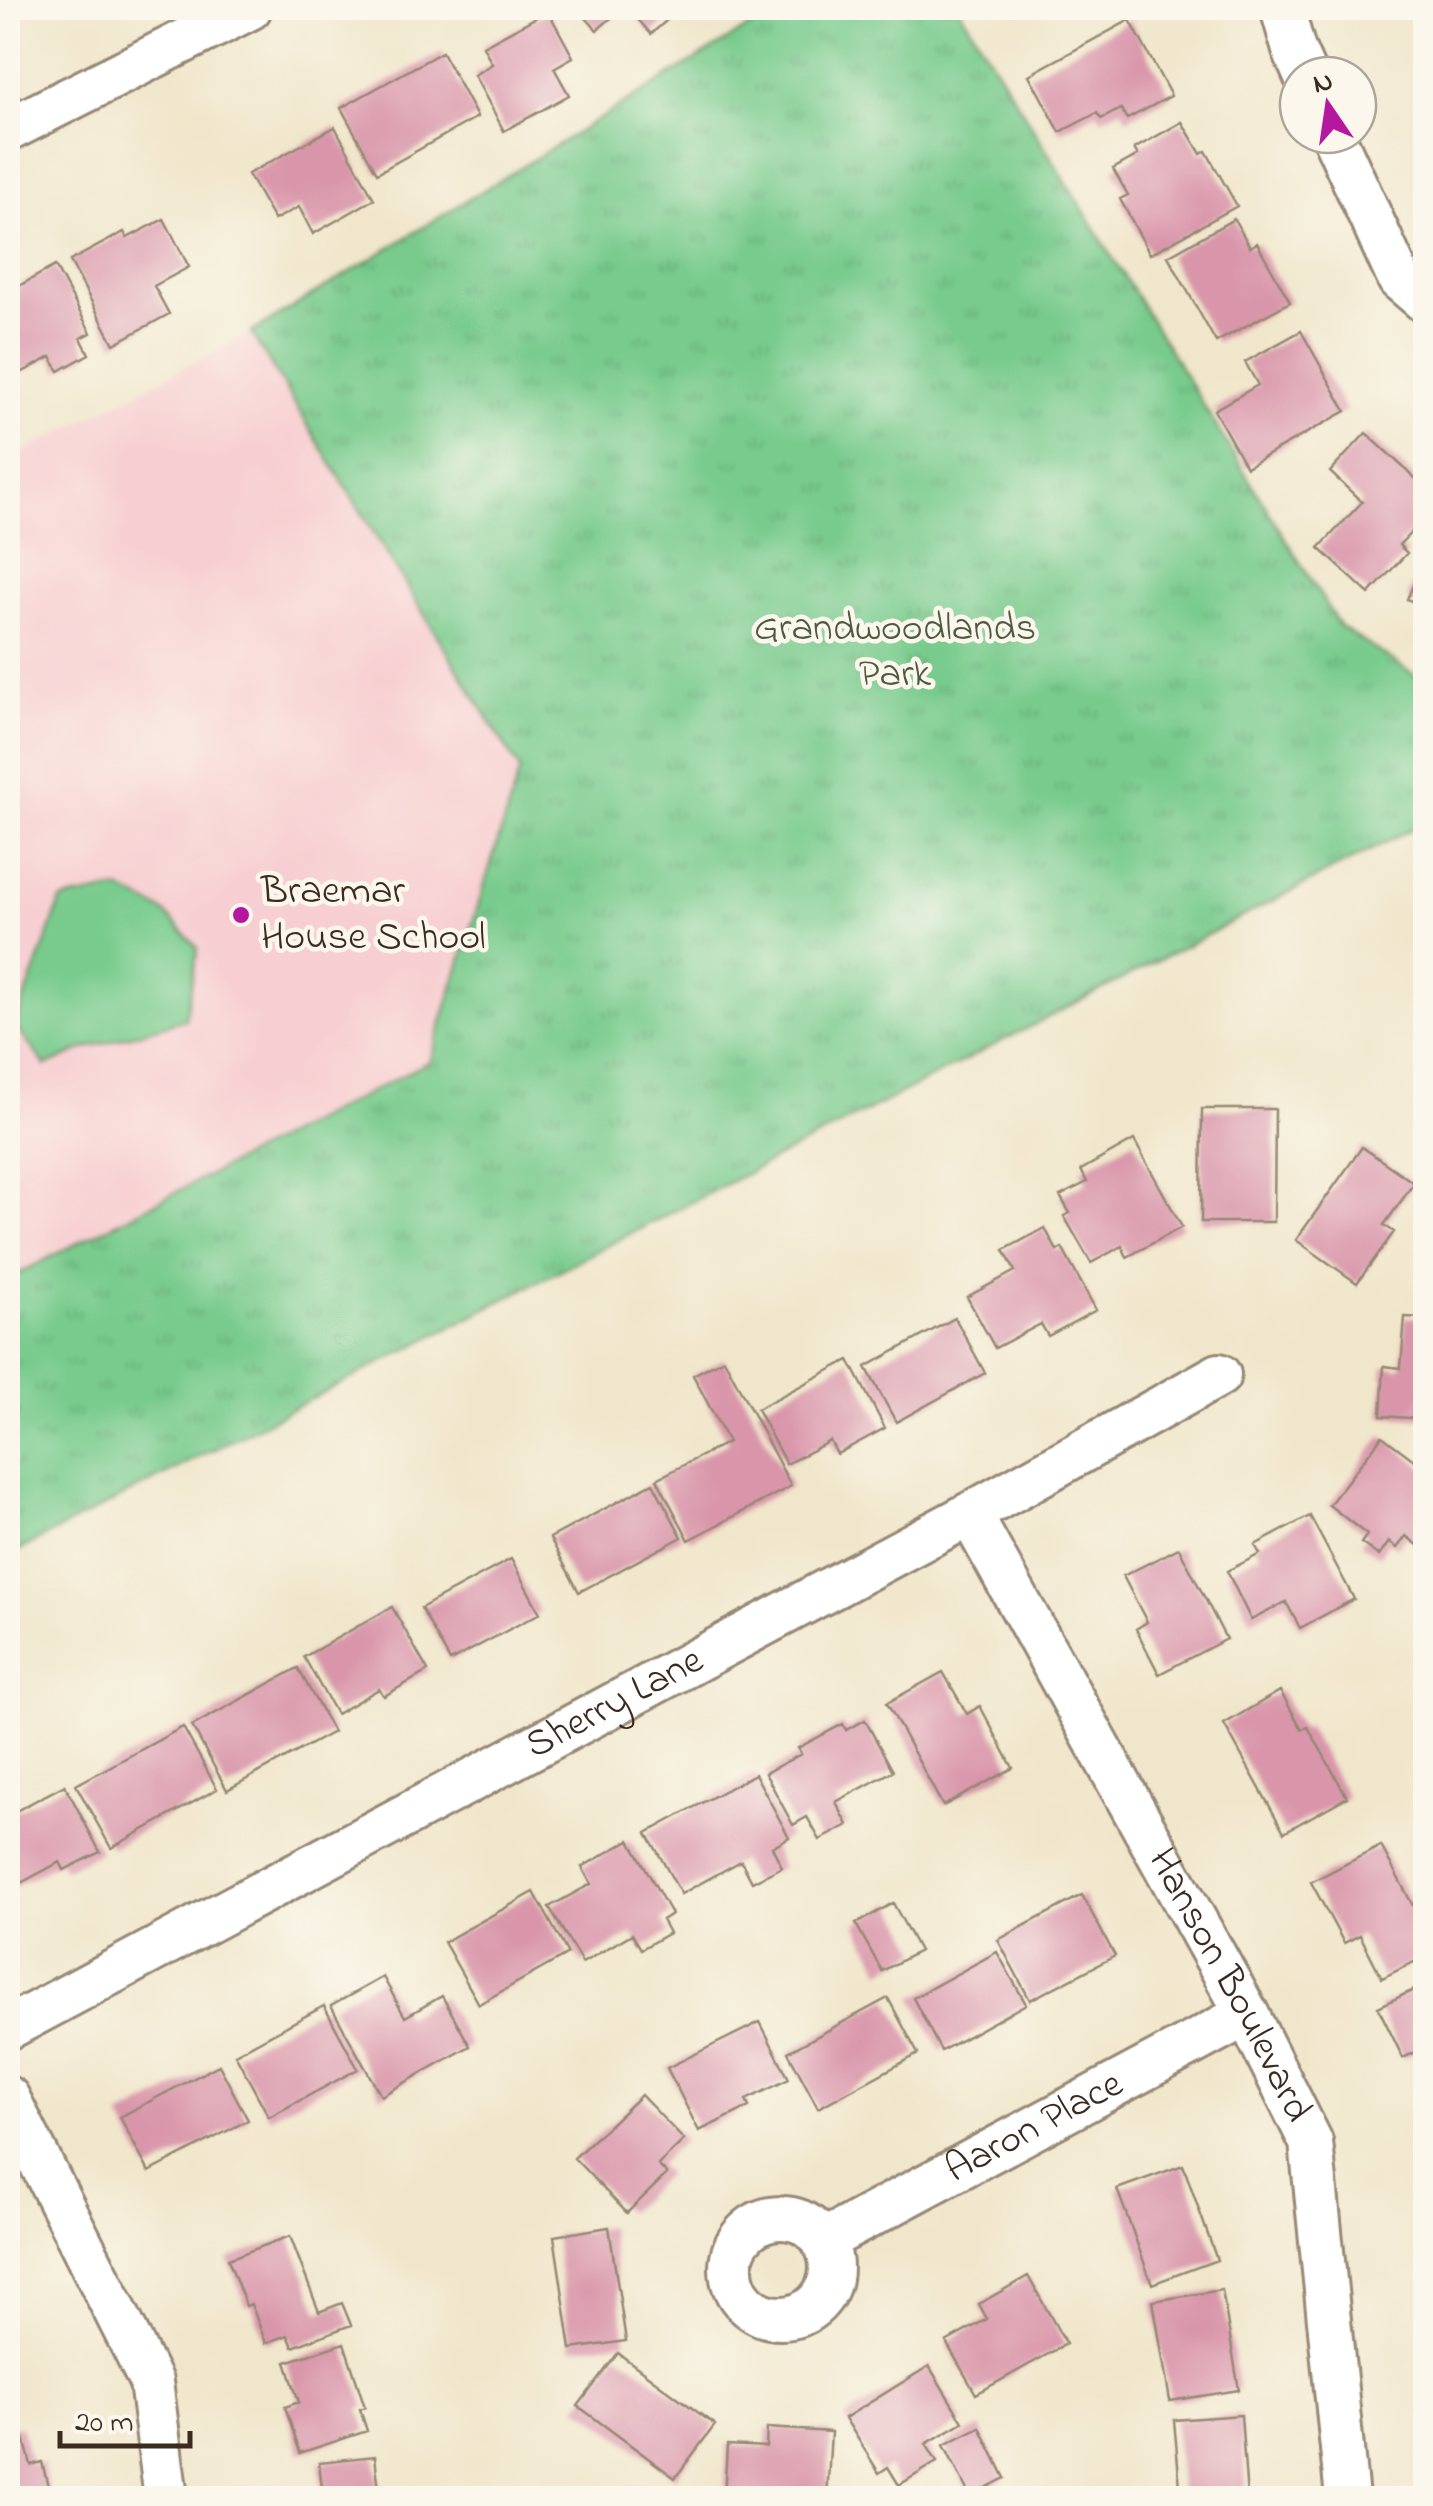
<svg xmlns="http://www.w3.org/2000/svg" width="1433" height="2506" viewBox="0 0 1433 2506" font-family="'Indie Flower',sans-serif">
  <defs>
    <pattern id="park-tufts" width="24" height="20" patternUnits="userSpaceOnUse" patternTransform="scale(2.5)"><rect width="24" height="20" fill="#78cb8d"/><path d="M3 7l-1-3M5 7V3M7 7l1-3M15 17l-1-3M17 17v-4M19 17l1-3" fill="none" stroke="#69ae79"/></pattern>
  </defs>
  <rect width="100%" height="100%" fill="#fbf7ec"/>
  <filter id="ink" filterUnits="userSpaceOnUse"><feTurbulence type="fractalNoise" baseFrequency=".01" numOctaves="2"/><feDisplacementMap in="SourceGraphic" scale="20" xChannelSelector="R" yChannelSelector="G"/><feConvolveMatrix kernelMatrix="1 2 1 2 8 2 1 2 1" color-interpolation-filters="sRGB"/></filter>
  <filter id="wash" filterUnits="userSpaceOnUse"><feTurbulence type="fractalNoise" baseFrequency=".0048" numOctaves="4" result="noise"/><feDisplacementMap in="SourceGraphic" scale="40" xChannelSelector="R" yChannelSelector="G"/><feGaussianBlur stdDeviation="2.25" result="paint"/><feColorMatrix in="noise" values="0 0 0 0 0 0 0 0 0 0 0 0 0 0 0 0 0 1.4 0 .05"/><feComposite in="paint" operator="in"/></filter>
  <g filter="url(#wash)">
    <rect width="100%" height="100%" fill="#f0e6cb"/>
    <path fill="#f7cfd2" d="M 251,333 L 520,770 L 430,1061 L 8,1279 L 8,460 Z"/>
    <path fill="#78cb8d" stroke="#5a7a56" stroke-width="2.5" d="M 119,889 L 163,911 L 198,948 L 185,1019 L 81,1050 L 46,1066 L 15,1026 L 61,900 Z"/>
    <path fill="url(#park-tufts)" stroke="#5a7a56" stroke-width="2.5" d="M 780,8 L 959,8 L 1339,626 L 1425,682 L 1425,822 L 8,1556 L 8,1279 L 430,1061 L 520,770 L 251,333 Z"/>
    <g id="blocks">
      <path fill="#d996aa" d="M 577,8 L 623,8 L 597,30 Z
        M 628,8 L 681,8 L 651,34 Z
        M 548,11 L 573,57 L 554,68 L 569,95 L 504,131 L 474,75 L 492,64 L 483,46 Z
        M 1130,20 L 1171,96 L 1127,119 L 1121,109 L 1101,119 L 1097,113 L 1060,132 L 1029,75 Z
        M 442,52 L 477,117 L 377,173 L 341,108 Z
        M 1182,122 L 1201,154 L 1206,151 L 1237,206 L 1150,254 L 1120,199 L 1128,195 L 1113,169 L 1138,155 L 1134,149 Z
        M 335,127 L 374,199 L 313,234 L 299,207 L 274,220 L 248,174 Z
        M 164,219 L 189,267 L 154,286 L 169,314 L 114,344 L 70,261 L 124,232 L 127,238 Z
        M 1234,219 L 1250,247 L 1257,243 L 1290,302 L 1216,342 L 1168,256 Z
        M 55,266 L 91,333 L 81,338 L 89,354 L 59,371 L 51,357 L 8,380 L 8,311 L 15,307 L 8,292 Z
        M 1301,331 L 1346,411 L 1246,467 L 1214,410 L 1258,385 L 1245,362 Z
        M 1366,433 L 1426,488 L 1426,517 L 1399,545 L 1407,553 L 1369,594 L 1319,548 L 1362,502 L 1330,472 Z
        M 1415,581 L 1426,585 L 1426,607 L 1407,599 Z
        M 1202,1109 L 1275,1109 L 1274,1222 L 1201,1222 Z
        M 1134,1140 L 1182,1227 L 1127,1257 L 1122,1246 L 1091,1263 L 1064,1216 L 1070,1213 L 1060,1196 L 1087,1182 L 1081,1170 Z
        M 1362,1147 L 1414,1183 L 1384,1225 L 1394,1232 L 1357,1283 L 1296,1240 Z
        M 1045,1228 L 1057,1251 L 1062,1248 L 1096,1310 L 1048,1336 L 1041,1324 L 995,1348 L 967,1297 L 1015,1271 L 1004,1250 Z
        M 1405,1317 L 1426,1318 L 1426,1419 L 1381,1416 L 1384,1366 L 1401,1368 Z
        M 955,1318 L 985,1373 L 896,1422 L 866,1367 Z
        M 724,1359 L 791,1486 L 689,1540 L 657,1479 L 728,1442 L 693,1375 Z
        M 849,1360 L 885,1428 L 837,1454 L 830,1441 L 786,1464 L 757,1409 Z
        M 1382,1436 L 1426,1469 L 1426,1551 L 1406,1536 L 1397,1548 L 1389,1542 L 1379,1556 L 1361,1543 L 1367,1535 L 1329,1505 Z
        M 653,1483 L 682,1537 L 579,1592 L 550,1538 Z
        M 1310,1516 L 1354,1599 L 1300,1628 L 1286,1602 L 1251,1620 L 1227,1571 L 1260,1554 L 1255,1545 Z
        M 1179,1548 L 1226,1639 L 1159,1674 L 1136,1629 L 1147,1622 L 1123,1576 Z
        M 511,1559 L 540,1613 L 450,1661 L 421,1608 Z
        M 392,1607 L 428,1671 L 384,1696 L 379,1689 L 336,1714 L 304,1657 Z
        M 298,1668 L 333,1732 L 227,1790 L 192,1726 Z
        M 943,1672 L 967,1714 L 980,1706 L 1013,1768 L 943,1806 L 887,1703 Z
        M 1280,1691 L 1302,1729 L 1308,1727 L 1347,1797 L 1284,1832 L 1224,1724 Z
        M 865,1720 L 893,1771 L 836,1802 L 848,1825 L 820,1840 L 807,1817 L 793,1825 L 765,1773 L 801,1754 L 798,1748 L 843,1724 L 846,1730 Z
        M 183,1727 L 217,1789 L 111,1848 L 76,1785 Z
        M 755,1774 L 789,1837 L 772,1847 L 782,1867 L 752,1882 L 741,1861 L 681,1894 L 647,1833 Z
        M 65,1785 L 100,1852 L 64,1870 L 60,1862 L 8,1890 L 8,1806 L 12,1813 Z
        M 630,1840 L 671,1914 L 662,1920 L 669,1933 L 641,1949 L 632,1934 L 582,1963 L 549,1907 L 591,1884 L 582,1867 Z
        M 1381,1846 L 1426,1930 L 1426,1956 L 1382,1978 L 1360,1935 L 1344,1943 L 1311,1882 Z
        M 534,1892 L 568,1954 L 479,2004 L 444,1942 Z
        M 1082,1895 L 1115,1956 L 1030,2000 L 998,1940 Z
        M 893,1903 L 919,1951 L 882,1971 L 856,1924 Z
        M 997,1952 L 1026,2004 L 941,2051 L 913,1998 Z
        M 383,1977 L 405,2017 L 442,1996 L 470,2046 L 381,2096 L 331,2006 Z
        M 1426,1984 L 1426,2073 L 1416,2052 L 1403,2058 L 1378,2007 Z
        M 888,1998 L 918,2054 L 818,2108 L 788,2052 Z
        M 324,2006 L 358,2069 L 269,2117 L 235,2054 Z
        M 760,2022 L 789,2079 L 746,2100 L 749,2107 L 699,2131 L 667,2068 Z
        M 219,2065 L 248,2120 L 149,2172 L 120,2117 Z
        M 641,2095 L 684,2140 L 658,2165 L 667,2174 L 627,2213 L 574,2158 Z
        M 1183,2165 L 1217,2260 L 1152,2284 L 1117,2189 Z
        M 609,2227 L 626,2341 L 571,2349 L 554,2236 Z
        M 290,2236 L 319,2312 L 342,2303 L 351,2325 L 293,2347 L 288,2335 L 266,2343 L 251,2304 L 246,2306 L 228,2259 Z
        M 1028,2276 L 1066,2344 L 976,2394 L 946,2342 L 987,2319 L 979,2304 Z
        M 1222,2290 L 1239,2390 L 1170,2401 L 1153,2301 Z
        M 344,2343 L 365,2407 L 360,2409 L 367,2431 L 300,2453 L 285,2407 L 299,2402 L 286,2362 Z
        M 618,2353 L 715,2425 L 675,2478 L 578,2406 Z
        M 929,2366 L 963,2422 L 926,2444 L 937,2462 L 899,2485 L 888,2467 L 879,2473 L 845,2418 Z
        M 1241,2415 L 1247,2498 L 1181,2498 L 1174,2420 Z
        M 21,2426 L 31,2465 L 42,2462 L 51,2498 L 8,2498 L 8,2429 Z
        M 980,2427 L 1005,2478 L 970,2496 L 944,2445 Z
        M 767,2428 L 831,2432 L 827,2498 L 724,2498 L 727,2445 L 766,2447 Z
        M 375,2456 L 380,2498 L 323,2498 L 319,2462 Z"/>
    </g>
  </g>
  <g filter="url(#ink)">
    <use href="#blocks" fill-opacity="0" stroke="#968874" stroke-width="2.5"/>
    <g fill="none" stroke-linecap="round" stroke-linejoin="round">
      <g stroke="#968874" stroke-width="48">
        <g id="minor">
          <path d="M 1282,8 L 1294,50 L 1305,75"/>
          <path d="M 8,130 L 250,8"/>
          <path d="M 1333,135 L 1399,279 L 1426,302"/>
          <path id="s1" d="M 970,1514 L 1247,2014 L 1311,2142 L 1347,2498"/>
          <path id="s2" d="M 8,2028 L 970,1514 L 1219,1375"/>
          <path d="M 8,2098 L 151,2382 L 166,2498"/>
          <circle cx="781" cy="2268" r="50"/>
          <path id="s3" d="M 823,2241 L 1247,2014"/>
        </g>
      </g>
      <use href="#minor" stroke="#fff" stroke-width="42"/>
    </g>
  </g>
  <circle fill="#b5179e" stroke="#fbf7ec" stroke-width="4" cx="241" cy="915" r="10"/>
  <g text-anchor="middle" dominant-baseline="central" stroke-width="9" stroke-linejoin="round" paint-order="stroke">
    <g font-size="40" fill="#4d5a3f" stroke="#fbf7ec">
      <text x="895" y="629">Grandwoodlands<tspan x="895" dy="46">Park</tspan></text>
    </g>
    <g font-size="40" fill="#3b2a1e" stroke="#fbf7ec" text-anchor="start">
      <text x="261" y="892">Braemar<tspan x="261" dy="46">House School</tspan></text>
    </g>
    <g font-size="40" fill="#3b2a1e" stroke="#fbf7ec">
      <text stroke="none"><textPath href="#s2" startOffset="688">Sherry Lane</textPath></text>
      <text stroke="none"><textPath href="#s1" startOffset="538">Hanson Boulevard</textPath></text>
      <text stroke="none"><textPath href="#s3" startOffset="240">Aaron Place</textPath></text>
    </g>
  </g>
  <rect width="1433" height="2506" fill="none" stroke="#fbf7ec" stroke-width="40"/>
  <g transform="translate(1328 105) rotate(347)"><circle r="48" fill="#fbf7ec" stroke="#aea59a" stroke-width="2.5"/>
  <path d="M0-8L18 38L0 25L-18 38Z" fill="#b5179e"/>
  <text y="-15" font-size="28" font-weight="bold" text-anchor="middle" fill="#3b2a1e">N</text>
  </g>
  <path d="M60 2431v15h130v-15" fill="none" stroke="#3b2a1e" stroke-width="5"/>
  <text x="75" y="2431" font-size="30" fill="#3b2a1e" stroke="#fbf7ec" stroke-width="8" paint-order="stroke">20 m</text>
</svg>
